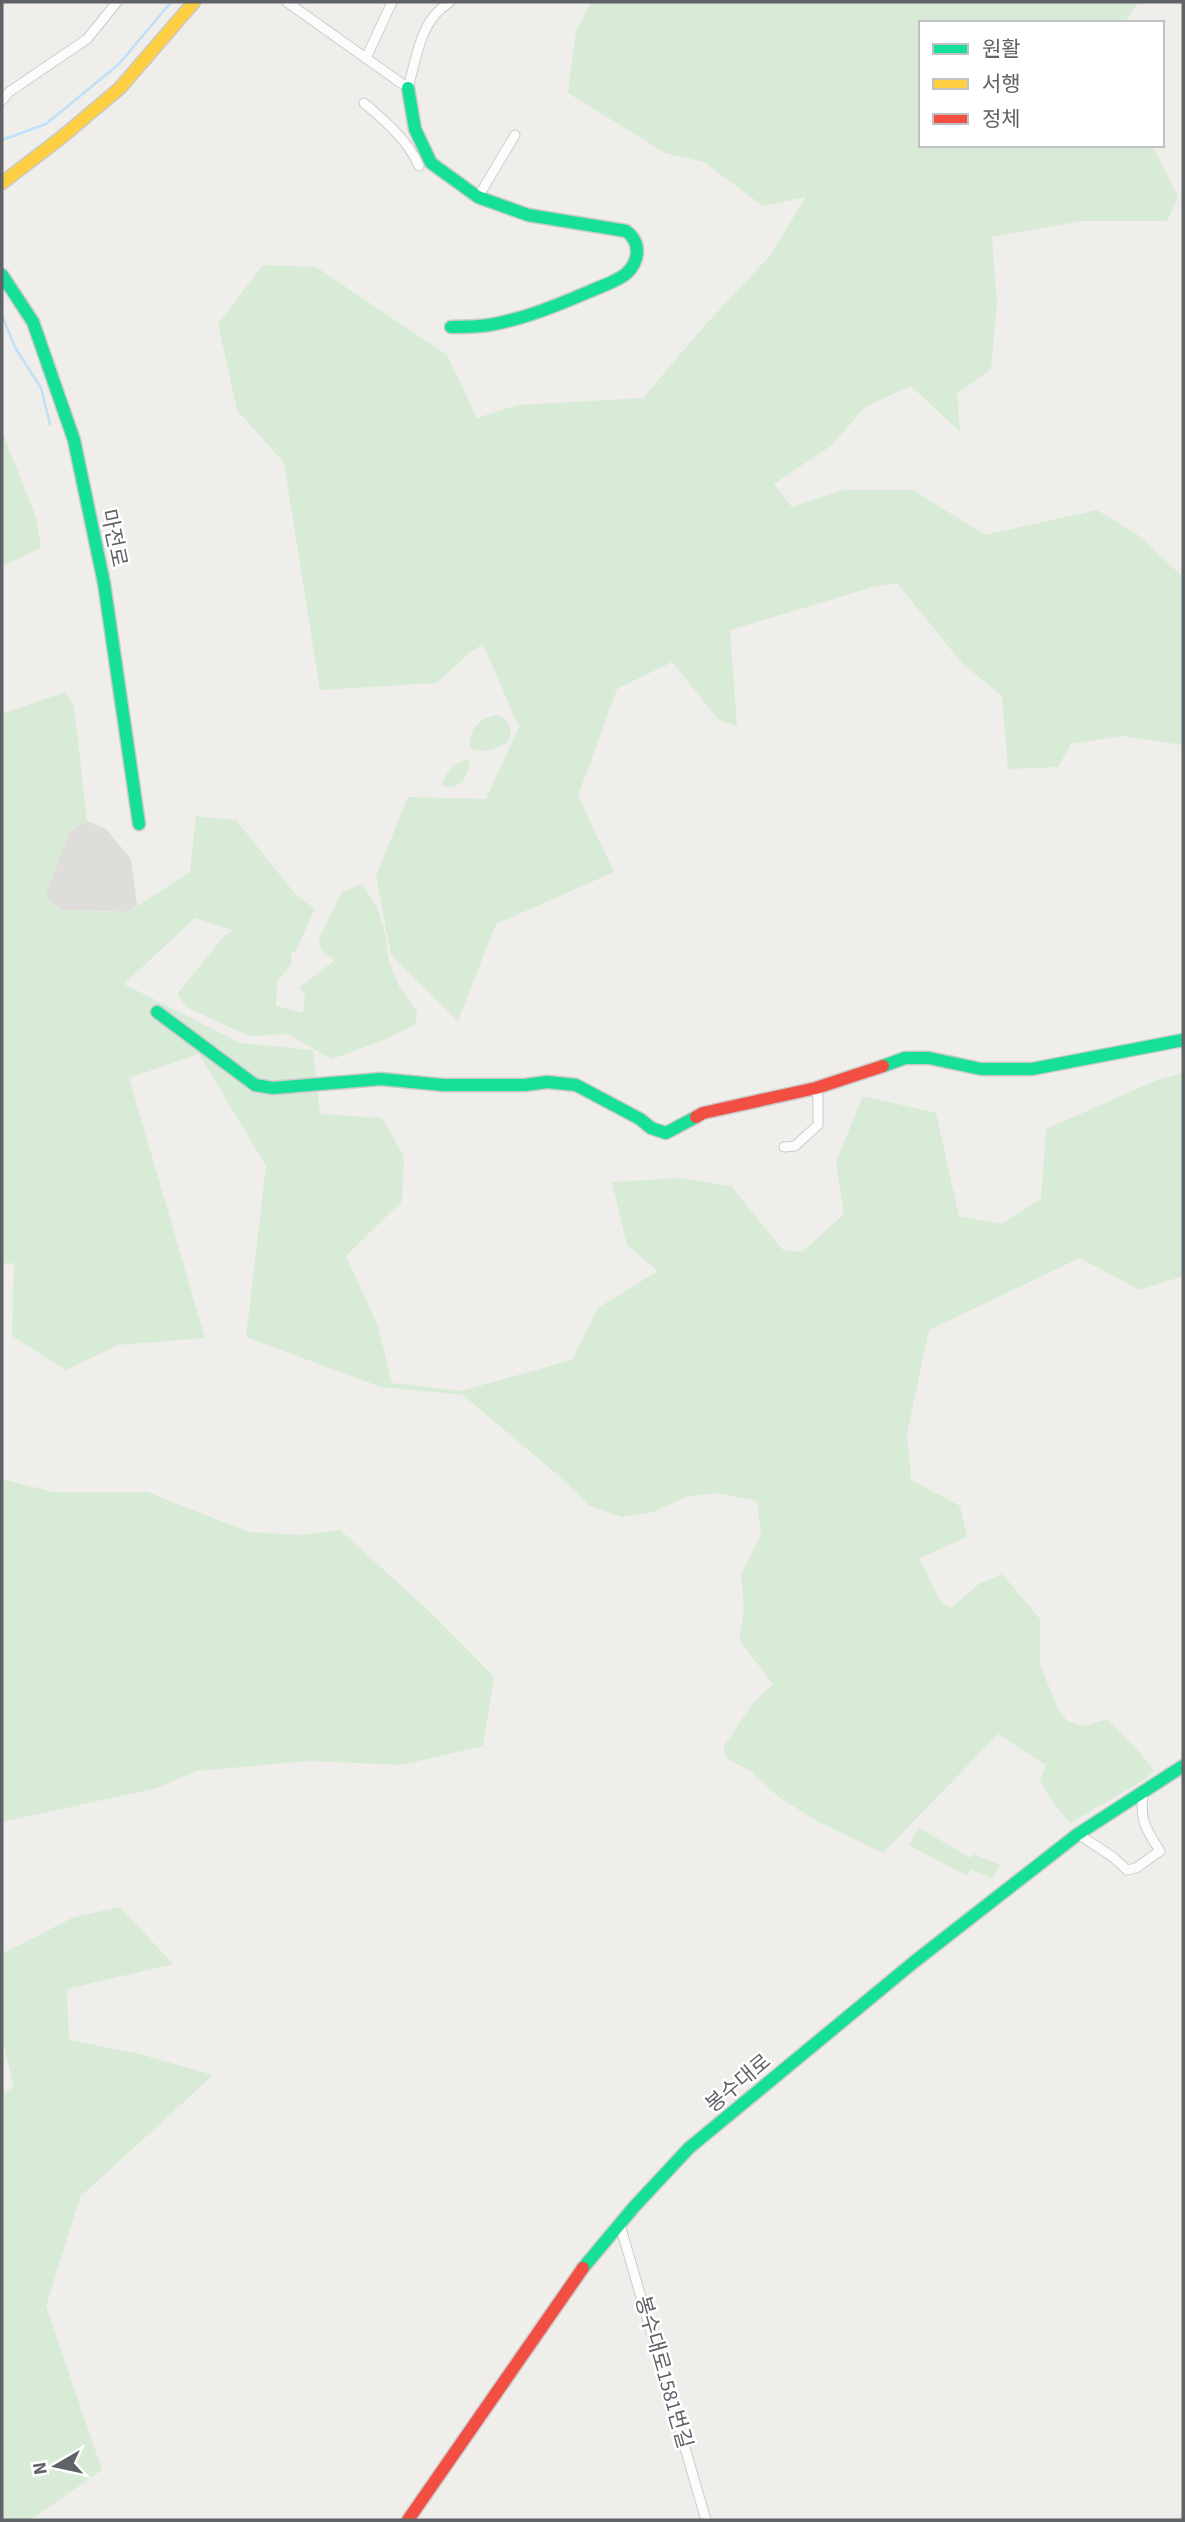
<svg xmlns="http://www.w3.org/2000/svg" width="1185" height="2522" viewBox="0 0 1185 2522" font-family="'Source Sans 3','Noto Sans KR',sans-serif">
  <rect width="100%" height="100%" fill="#efeeea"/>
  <path fill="#dfddda" d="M 87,821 L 106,829 L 131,859 L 137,905 L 128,912 L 61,910 L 45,896 L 69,832 Z"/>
  <path fill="#d8ebd6" d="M 591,2 L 1139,2 L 1126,20 L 1127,23 L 921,23 L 921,145 L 1152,145 L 1178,197 L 1167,221 L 1081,221 L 992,237 L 997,303 L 991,369 L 957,393 L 960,432 L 911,386 L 865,407 L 832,445 L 774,484 L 792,507 L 843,490 L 913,490 L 985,535 L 1097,510 L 1138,535 L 1183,577 L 1183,745 L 1121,736 L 1071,744 L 1058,767 L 1008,769 L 1002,696 L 962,663 L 897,583 L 873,587 L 730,630 L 737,726 L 719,720 L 672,662 L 617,689 L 578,796 L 614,872 L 496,924 L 458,1021 L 391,955 L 376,876 L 408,797 L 486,799 L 519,727 L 483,644 L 469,653 L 437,683 L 320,690 L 284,463 L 237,410 L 218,324 L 263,265 L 316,267 L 447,355 L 477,418 L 518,405 L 643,398 L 706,324 L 769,257 L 806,197 L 763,206 L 704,162 L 665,153 L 568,93 L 576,31 Z
    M 2,431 L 36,517 L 41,548 L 2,566 Z
    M 65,692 L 74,706 L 87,821 L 69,832 L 45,896 L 61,910 L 128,912 L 190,872 L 196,816 L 236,820 L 296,895 L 315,909 L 295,952 L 291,951 L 292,963 L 277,982 L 276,1006 L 303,1013 L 305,997 L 300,987 L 335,960 L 321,950 L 319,939 L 342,892 L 362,884 L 378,909 L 385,933 L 389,962 L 399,986 L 417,1012 L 415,1025 L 379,1042 L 332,1059 L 288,1034 L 252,1036 L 231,1028 L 186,1007 L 177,994 L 225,935 L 232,930 L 195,918 L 124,984 L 240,1043 L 313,1050 L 320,1114 L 382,1118 L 404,1156 L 402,1201 L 346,1256 L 378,1326 L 392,1383 L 461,1391 L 572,1360 L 598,1308 L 658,1271 L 627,1245 L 612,1182 L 681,1178 L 731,1186 L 783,1250 L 802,1252 L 844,1214 L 836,1162 L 863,1096 L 936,1113 L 959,1216 L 1001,1224 L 1041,1199 L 1046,1129 L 1157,1080 L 1183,1073 L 1183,1276 L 1140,1290 L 1080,1258 L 929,1330 L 907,1433 L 911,1480 L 960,1506 L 967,1537 L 918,1559 C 921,1564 926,1569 928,1575 C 935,1588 935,1601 951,1608 L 979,1584 L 1002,1574 L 1040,1619 L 1040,1665 L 1058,1708 L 1067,1721 L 1085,1726 L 1107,1719 L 1142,1755 L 1154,1771 L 1144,1780 L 1070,1823 L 1051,1800 L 1040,1781 L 1046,1765 L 998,1734 L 883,1853 L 815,1820 L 779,1797 L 749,1770 L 726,1758 L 723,1748 L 752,1704 L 773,1684 L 739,1640 L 744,1610 L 741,1575 L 761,1535 L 757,1501 L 718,1493 L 688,1496 L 653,1512 L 622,1517 L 590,1506 L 559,1476 L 463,1395 L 381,1387 L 246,1337 L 266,1166 L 199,1054 L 129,1078 L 205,1338 L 118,1345 L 66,1370 L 12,1336 L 14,1263 L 2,1264 L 2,714 Z
    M 497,715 L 507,720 L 511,732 L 508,742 C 496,749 484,754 470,748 C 468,730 479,718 497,715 Z
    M 465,760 L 470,761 C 469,776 459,791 442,786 C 445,771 452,766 465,760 Z
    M 2,1479 L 53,1492 L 147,1492 L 249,1532 L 300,1535 L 340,1530 L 430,1612 L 494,1677 L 483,1746 L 402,1765 L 309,1761 L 196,1771 L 157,1788 L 2,1822 Z
    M 919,1828 L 971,1858 L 974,1854 L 1000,1865 L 993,1879 L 971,1869 L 967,1876 L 909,1845 Z
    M 120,1907 L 173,1964 L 67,1989 L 69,2040 L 139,2054 L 213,2075 L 80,2197 L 46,2306 L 102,2470 L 30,2520 L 2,2520 L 2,2093 L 14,2087 L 2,2039 L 2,1954 L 74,1917 Z"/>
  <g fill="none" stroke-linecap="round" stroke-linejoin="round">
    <path stroke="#bfe0f9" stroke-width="2.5" d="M 2,140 L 46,124 L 119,64 L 171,2
      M 2,316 L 16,349 L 41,388 L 50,424"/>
    <g stroke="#cbcccc" stroke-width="11">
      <path id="street" d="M 287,2 L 408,88 C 417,56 420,20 450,2
        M 366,58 L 392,2
        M 2,100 L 9,92 L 87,39 L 117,2
        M 364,103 C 385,121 408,140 419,166
        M 478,197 L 515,135
        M 784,1147 L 795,1146 L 818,1125 L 818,1098 L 816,1088
        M 1078,1834 L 1113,1857 L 1127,1870 L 1136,1868 L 1160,1851 C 1145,1828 1140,1821 1143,1793
        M 620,2225 L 706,2520"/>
    </g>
    <g stroke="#cacacb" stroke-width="15">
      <path id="fast" d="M 408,88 L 415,129 L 431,163 L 478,197 L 528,215 L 626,231 C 641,242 640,260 627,273 C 618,281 604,285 593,290 C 560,304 525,319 489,325 C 476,327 464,327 451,327
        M 2,275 L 33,322 L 74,440 L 104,583 L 139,824
        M 157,1012 L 255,1085 L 273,1088 L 381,1079 L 443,1085 L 525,1085 L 547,1082 L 576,1085 L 640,1119 L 651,1128 L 666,1133 L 696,1117
        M 883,1066 L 905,1058 L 929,1058 L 981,1069 L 1032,1069 L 1183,1040
        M 583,2268 L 634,2207 L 689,2148 L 914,1962 L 1078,1834 L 1183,1766"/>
    </g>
    <g stroke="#cacacb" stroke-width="15">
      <path id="slow" d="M 2,183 L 62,137 L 120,88 L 194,2"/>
    </g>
    <g stroke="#cacacb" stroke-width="15">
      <path id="jam" d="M 696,1117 L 703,1113 L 816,1088 L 883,1066
        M 408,2520 L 583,2268"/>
    </g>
    <use href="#street" stroke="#fdfcfc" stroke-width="9"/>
    <use href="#fast" stroke="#16e098" stroke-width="12"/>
    <use href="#slow" stroke="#ffcf43" stroke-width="12"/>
    <use href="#jam" stroke="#f24e42" stroke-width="12"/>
  </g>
  <g text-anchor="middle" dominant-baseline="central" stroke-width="5" stroke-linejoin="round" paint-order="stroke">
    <g font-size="21" fill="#5f6368" stroke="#fff">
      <text transform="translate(114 538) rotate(78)">마전로</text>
      <text transform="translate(738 2083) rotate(-40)">봉수대로</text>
      <text transform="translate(664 2372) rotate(74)">봉수대로1581번길</text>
    </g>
  </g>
  <rect width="1185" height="2522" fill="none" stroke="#5f6368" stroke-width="7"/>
  <rect x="919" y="21" width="245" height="126" fill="#ffffff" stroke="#bfc1c3" stroke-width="2"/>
  <rect x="933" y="44" width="35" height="10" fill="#16e098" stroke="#bfc1c3" stroke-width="2"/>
  <text x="982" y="56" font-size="21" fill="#5f6368">원활</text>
  <rect x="933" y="79" width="35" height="10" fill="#ffcf43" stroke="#bfc1c3" stroke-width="2"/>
  <text x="982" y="91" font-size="21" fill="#5f6368">서행</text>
  <rect x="933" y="114" width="35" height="10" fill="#f24e42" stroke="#bfc1c3" stroke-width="2"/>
  <text x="982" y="126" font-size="21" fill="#5f6368">정체</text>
  <g transform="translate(56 2466) rotate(261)" stroke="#ffffff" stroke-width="5" paint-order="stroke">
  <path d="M0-5L12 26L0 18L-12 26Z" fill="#5f6368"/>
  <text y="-10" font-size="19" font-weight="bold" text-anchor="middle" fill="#5f6368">N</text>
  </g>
</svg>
